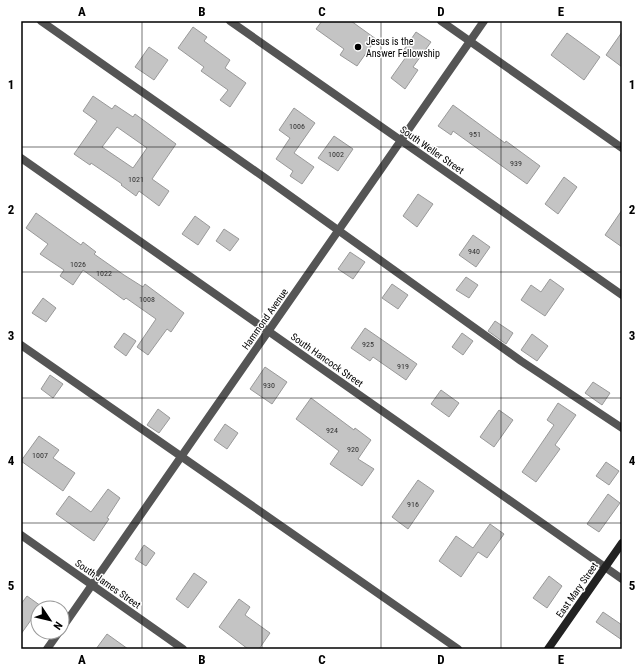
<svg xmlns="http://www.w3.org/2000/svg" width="643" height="670" viewBox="0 0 643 670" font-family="'Roboto Condensed',sans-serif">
  <rect width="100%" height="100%" fill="#fff"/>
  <path fill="#c4c4c4" stroke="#999" fill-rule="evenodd" d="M 322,21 L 351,21 L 376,39 L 357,66 L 340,55 L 344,49 L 316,29 Z
    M 193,27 L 207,37 L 204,41 L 230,60 L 225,68 L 246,83 L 230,107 L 220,100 L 228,90 L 201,71 L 204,67 L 178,48 Z
    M 416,32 L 431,42 L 413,67 L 418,70 L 405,89 L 391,78 L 408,54 L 403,51 Z
    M 622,32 L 622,67 L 606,55 Z
    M 567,33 L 600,57 L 584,80 L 551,55 Z
    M 149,47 L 168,60 L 154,80 L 135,67 Z
    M 93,96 L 112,109 L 115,105 L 133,117 L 135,114 L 176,144 L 152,179 L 169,191 L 159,206 L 139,191 L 136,196 L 121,185 L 122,184 L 91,163 L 90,165 L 74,154 L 97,121 L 83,111 ZM 117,127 L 147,148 L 133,168 L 102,147 Z
    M 453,105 L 505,143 L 506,141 L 540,166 L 527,184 L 453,131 L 451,135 L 438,126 Z
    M 294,108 L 315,123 L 294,153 L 314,167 L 302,184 L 290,176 L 293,171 L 276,159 L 290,138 L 279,130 Z
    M 334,136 L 353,149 L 338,171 L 318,158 Z
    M 564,177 L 577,187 L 558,214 L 545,204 Z
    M 418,194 L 433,204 L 417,227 L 403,216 Z
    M 622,210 L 622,247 L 605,235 Z
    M 36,213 L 81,245 L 83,242 L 96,252 L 94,254 L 124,275 L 143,287 L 145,284 L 184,313 L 171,332 L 167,329 L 148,355 L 137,347 L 156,319 L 126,298 L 124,300 L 83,270 L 73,285 L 60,276 L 64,270 L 40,254 L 48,244 L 26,228 Z
    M 195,216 L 210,227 L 198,245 L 182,234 Z
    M 224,229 L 239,239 L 230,251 L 216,241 Z
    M 473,235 L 490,247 L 476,267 L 459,255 Z
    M 350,252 L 365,262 L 353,279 L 338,269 Z
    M 466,277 L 478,285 L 469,298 L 456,290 Z
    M 550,279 L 564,289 L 545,316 L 521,300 L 531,285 L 541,292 Z
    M 392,284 L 408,295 L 398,309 L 382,298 Z
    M 43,298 L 56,308 L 46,322 L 32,313 Z
    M 495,321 L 513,333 L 506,344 L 488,331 Z
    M 365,328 L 417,364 L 406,380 L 373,357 L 370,361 L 351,348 Z
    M 124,333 L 136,341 L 126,356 L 114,347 Z
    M 462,333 L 473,341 L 463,355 L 452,347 Z
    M 532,334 L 548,346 L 537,361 L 521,350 Z
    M 265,367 L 287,382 L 272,404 L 250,389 Z
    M 50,375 L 63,384 L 53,398 L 41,389 Z
    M 593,382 L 610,393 L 602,405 L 585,393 Z
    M 441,390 L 459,403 L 449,417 L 431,404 Z
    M 311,398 L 354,430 L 355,428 L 371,440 L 358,459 L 374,469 L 362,486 L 330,464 L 339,451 L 296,419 Z
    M 558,403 L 576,415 L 555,445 L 560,449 L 536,482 L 522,472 L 554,425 L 547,420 Z
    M 158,409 L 170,418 L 159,433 L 147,425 Z
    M 499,410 L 513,420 L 494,447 L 480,437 Z
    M 225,424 L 238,433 L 227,449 L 214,440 Z
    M 39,436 L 59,450 L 53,458 L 75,473 L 63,491 L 21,461 Z
    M 606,462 L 619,471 L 609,485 L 596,476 Z
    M 418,480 L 434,491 L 408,529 L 392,517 Z
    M 108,489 L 120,498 L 107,518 L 109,519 L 94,541 L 56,514 L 69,496 L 91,512 Z
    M 608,494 L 620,503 L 599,532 L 587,524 Z
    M 490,524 L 504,534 L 487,558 L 478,552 L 461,577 L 439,561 L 456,536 L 473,548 Z
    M 144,545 L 155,553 L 146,566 L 135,559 Z
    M 194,573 L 207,582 L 188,608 L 176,599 Z
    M 549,576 L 562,586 L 547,608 L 533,598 Z
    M 27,596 L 41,606 L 21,634 L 21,604 Z
    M 239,599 L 250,607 L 245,615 L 270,633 L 259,649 L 248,649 L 219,627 Z
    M 603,612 L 622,625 L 622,640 L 596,622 Z
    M 107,634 L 128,649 L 96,649 Z"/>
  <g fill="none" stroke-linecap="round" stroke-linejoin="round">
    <path stroke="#555" stroke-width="8" d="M 41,21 L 268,180 L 521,361 L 622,428
      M 441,21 L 622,148
      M 21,345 L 458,649"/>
    <path stroke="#555" stroke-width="8" d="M 230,21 L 622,295
      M 21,158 L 622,579
      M 21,535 L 183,649
      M 62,628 L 484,21
      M 47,649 L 59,632"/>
    <path stroke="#222" stroke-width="8" d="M 548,649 L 622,543"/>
  </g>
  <path fill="none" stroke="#000" stroke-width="1" stroke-opacity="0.55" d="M 142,21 L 142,649M 262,21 L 262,649M 381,21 L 381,649M 501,21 L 501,649M 21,147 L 622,147M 21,272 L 622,272M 21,398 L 622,398M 21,523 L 622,523"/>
  <circle fill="#000" stroke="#fff" stroke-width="1.5" cx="358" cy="47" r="4"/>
  <g text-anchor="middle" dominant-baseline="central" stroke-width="3" stroke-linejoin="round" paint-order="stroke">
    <g font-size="8" fill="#313131">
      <text x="297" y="126">1006</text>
      <text x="475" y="134">951</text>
      <text x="336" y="154">1002</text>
      <text x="516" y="163">939</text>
      <text x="136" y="179">1021</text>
      <text x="474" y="251">940</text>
      <text x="78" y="264">1026</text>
      <text x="104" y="273">1022</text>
      <text x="147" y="299">1008</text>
      <text x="368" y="344">925</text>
      <text x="403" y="366">919</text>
      <text x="269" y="385">930</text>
      <text x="332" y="430">924</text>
      <text x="353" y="449">920</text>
      <text x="40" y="455">1007</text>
      <text x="413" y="504">916</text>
    </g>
    <g font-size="10" fill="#000" stroke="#fff" text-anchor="start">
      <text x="366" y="41">Jesus is the<tspan x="366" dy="12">Answer Fellowship</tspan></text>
    </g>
    <g font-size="10" fill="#000" stroke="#fff">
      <text transform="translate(432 150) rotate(35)">South Weller Street</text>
      <text transform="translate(265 319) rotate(-55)">Hammond Avenue</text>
      <text transform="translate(327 360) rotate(35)">South Hancock Street</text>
      <text transform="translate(108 584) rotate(35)">South James Street</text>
      <text transform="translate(577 590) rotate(-55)">East Mary Street</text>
    </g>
  </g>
  <rect width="643" height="670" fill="none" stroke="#ffffff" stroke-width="44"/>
  <g transform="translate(50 620) rotate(125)"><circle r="19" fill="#ffffff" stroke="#999999"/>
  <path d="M0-3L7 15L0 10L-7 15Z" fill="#000000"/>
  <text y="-6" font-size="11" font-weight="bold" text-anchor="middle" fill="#000000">N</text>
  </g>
  <rect x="22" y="22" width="599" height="626" fill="none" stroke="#000" stroke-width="1.5"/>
  <g font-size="13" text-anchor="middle" font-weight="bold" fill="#000">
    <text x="82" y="16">A</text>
    <text x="202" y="16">B</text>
    <text x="322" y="16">C</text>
    <text x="441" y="16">D</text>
    <text x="561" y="16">E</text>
    <text x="11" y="89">1</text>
    <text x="632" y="89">1</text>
    <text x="11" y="214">2</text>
    <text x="632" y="214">2</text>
    <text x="11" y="340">3</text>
    <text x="632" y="340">3</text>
    <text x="11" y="465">4</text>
    <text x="632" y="465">4</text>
    <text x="11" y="590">5</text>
    <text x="632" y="590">5</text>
    <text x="82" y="664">A</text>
    <text x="202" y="664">B</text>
    <text x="322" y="664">C</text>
    <text x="441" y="664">D</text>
    <text x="561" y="664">E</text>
  </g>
</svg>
